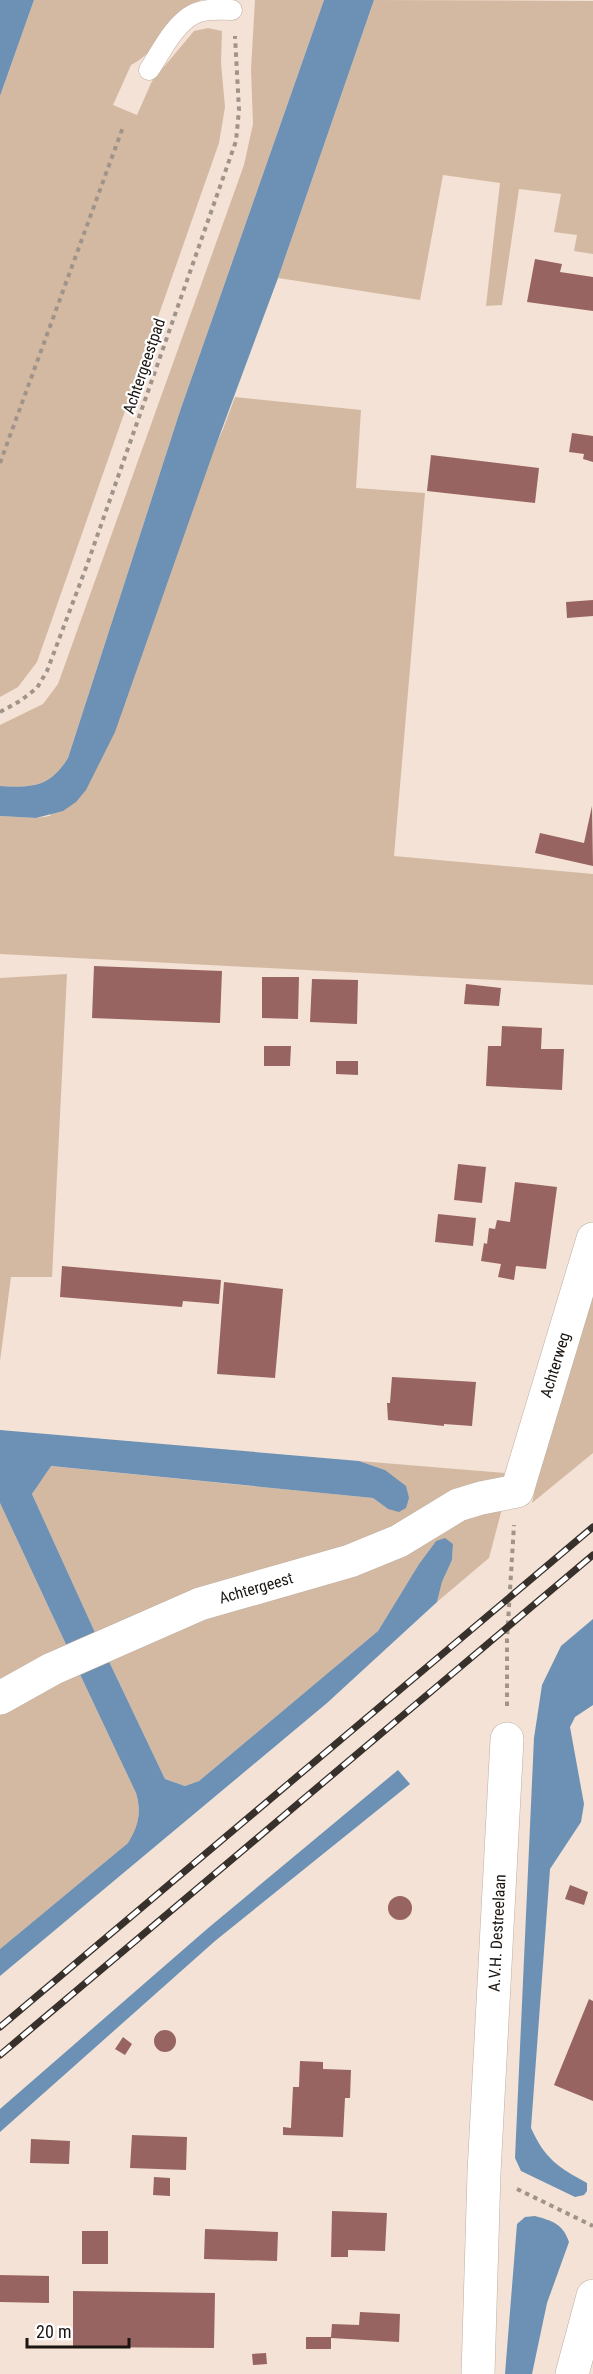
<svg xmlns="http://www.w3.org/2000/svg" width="593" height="2374" viewBox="0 0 593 2374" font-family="'Roboto Condensed',sans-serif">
  <rect width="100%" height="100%" fill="#f3e2d5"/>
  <path fill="#d4b9a2" d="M 34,0 L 202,0 C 160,13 166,48 131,65 L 113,105 L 137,115 L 152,81 L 194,31 L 208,28 L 222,31 L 221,63 L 225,107 L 219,143 L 37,662 L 18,687 L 0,697 L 0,96 Z
    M 255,0 L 324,0 L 180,411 L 68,758 C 50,787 32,788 0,786 L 0,725 L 43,704 L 58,684 L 244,165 L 253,124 L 251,69 Z
    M 374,0 L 593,1 L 593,254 L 574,251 L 577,235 L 554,232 L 561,194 L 519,189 L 502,305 L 486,306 L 500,183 L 443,175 L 420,300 L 278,278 Z
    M 235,397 L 361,410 L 356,488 L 425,493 L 394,856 L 593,874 L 593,985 L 0,954 L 0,816 L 36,818 L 50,816 L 223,429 Z
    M 67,974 L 52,1277 L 11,1277 L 0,1361 L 0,978 Z
    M 593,1294 L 593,1453 L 532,1503 L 545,1446 Z
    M 359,1461 L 505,1473 L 508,1482 L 394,1536 L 98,1639 L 32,1494 L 50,1466 L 373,1498 L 388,1509 L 385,1470 Z
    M 0,1503 L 70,1653 L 0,1686 Z
    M 503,1505 L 489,1558 L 437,1602 L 442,1582 L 452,1560 L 453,1544 L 436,1541 L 419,1564 L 378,1631 L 199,1781 L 185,1786 L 165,1779 L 105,1653 L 433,1526 Z
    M 76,1666 L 136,1793 C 142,1813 138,1826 128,1843 L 0,1949 L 0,1705 Z"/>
  <path fill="#6c91b4" d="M 0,0 L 34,0 L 0,96 Z
    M 324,0 L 374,0 L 278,278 L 213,453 L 115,732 L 86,790 L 76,802 L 63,811 L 36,818 L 0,816 L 0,786 C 32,788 50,787 68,758 L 180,411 Z
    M 0,1430 L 359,1461 L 385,1470 L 406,1486 L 409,1498 L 406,1508 L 399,1512 L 388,1509 L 373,1498 L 51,1466 L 32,1494 L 98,1639 L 70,1653 L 0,1503 Z
    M 445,1538 L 453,1544 L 452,1560 L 442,1582 L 437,1602 L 327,1703 L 0,1976 L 0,1949 L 128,1843 C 138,1826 142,1813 136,1793 L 76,1666 L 105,1653 L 165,1779 L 185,1786 L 199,1781 L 378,1631 L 419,1564 L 436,1541 Z
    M 593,1619 L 593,1705 L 575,1717 L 570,1727 L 584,1804 L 581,1822 L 550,1869 L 531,2128 C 545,2159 558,2167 587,2183 L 587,2191 L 584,2195 L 575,2197 L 521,2171 L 515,2158 L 534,1738 L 542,1685 L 561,1646 Z
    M 398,1770 L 410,1784 L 215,1941 L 0,2132 L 0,2109 L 207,1929 Z
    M 535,2216 C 553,2221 563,2224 569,2242 L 547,2303 L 532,2374 L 505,2374 L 517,2224 L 525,2217 Z"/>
  <path fill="#986461" d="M 535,259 L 562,264 L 560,272 L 593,277 L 593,311 L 527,302 Z
    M 572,433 L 593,436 L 593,462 L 583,459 L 584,454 L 569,452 Z
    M 431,455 L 539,468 L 535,503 L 427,491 Z
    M 593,600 L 593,616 L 567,618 L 566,602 Z
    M 592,806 L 593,866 L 535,853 L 540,833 L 584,843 Z
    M 94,966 L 222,971 L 220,1023 L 92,1018 Z
    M 262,977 L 299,977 L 298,1019 L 262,1018 Z
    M 312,979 L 358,980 L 357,1024 L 310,1022 Z
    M 466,984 L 501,988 L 499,1006 L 464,1004 Z
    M 502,1026 L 542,1028 L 541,1049 L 564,1049 L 562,1090 L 486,1086 L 488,1046 L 501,1046 Z
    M 264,1046 L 291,1046 L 290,1066 L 264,1066 Z
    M 336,1061 L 358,1061 L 358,1075 L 336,1074 Z
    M 458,1164 L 486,1167 L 482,1203 L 454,1200 Z
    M 515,1182 L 557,1187 L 546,1269 L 516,1266 L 514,1280 L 498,1277 L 501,1264 L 481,1261 L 484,1243 L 487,1244 L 489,1228 L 495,1229 L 497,1220 L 510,1222 Z
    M 438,1214 L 476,1218 L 473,1246 L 435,1242 Z
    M 62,1266 L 221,1280 L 219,1304 L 183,1301 L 182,1307 L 60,1297 Z
    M 224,1282 L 283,1289 L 275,1378 L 217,1374 Z
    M 392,1377 L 476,1382 L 472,1426 L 444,1424 L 444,1426 L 388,1420 L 387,1403 L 390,1403 Z
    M 570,1885 L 588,1892 L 584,1905 L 565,1899 Z
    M388 1908a12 12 0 1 1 24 0a12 12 0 1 1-24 0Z
    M 589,1999 L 593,2001 L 593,2101 L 554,2085 Z
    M154 2041a11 11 0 1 1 22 0a11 11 0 1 1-22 0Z
    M 123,2037 L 132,2044 L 125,2055 L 115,2049 Z
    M 300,2061 L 323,2062 L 323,2069 L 351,2070 L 350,2098 L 345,2098 L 343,2137 L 283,2135 L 283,2127 L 291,2128 L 293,2087 L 299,2087 Z
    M 132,2135 L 187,2137 L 186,2170 L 130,2168 Z
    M 31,2139 L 70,2141 L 69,2164 L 30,2163 Z
    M 154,2177 L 170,2178 L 170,2196 L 153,2195 Z
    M 332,2211 L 387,2213 L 385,2251 L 348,2250 L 348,2257 L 331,2257 Z
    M 205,2229 L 278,2232 L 277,2261 L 204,2259 Z
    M 82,2231 L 108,2231 L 108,2264 L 82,2264 Z
    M 0,2275 L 49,2276 L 49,2303 L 0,2302 Z
    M 73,2291 L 215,2293 L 214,2348 L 73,2347 Z
    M 360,2312 L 400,2314 L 399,2342 L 331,2338 L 331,2349 L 306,2349 L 306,2337 L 331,2337 L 332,2324 L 359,2325 Z
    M 266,2353 L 267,2364 L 253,2365 L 252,2354 Z"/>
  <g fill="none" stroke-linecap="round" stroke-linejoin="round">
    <g stroke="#bfaea2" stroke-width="21">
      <path id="service" d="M 149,70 C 161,52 174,24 194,14 C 206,8 220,10 232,10"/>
    </g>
    <g stroke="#bfaea2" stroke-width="34">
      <path id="minor" d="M 0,1698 L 52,1669 L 200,1604 L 350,1561 L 399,1541 L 458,1505 L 481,1498 L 517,1491 L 593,1239
        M 478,2374 L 484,2173 L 507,1739
        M 572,2374 L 593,2296"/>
    </g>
    <path stroke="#a0948a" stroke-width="4" stroke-dasharray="4.5 4.5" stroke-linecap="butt" d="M 0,463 L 123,127
      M 0,712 L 20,701 L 37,688 L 47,671 L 87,565 L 236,141 L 239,110 L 235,36
      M 507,1706 L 507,1639 L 514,1525
      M 517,2189 L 593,2226"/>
    <use href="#service" stroke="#fff" stroke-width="20"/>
    <use href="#minor" stroke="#fff" stroke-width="33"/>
    <g stroke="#37302b" stroke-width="7">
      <path id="rail" d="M 0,2027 L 593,1527
        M 0,2055 L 593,1555"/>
    </g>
    <use href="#rail" stroke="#fff" stroke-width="4.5" stroke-dasharray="14" stroke-linecap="butt"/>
  </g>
  <g text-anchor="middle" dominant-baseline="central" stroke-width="4.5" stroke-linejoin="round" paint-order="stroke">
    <g font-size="16" fill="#1b1511" stroke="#fff">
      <text transform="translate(144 366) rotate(-71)">Achtergeestpad</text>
      <text transform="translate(555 1365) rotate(-73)">Achterweg</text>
      <text transform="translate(256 1588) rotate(-16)">Achtergeest</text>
      <text transform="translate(497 1933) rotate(-87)">A.V.H. Destreelaan</text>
    </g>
  </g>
  <path d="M27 2338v9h102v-9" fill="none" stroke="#1b1511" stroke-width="3"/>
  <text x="36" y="2338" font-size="18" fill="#1b1511" stroke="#ffffff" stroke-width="4.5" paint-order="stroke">20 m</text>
</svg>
